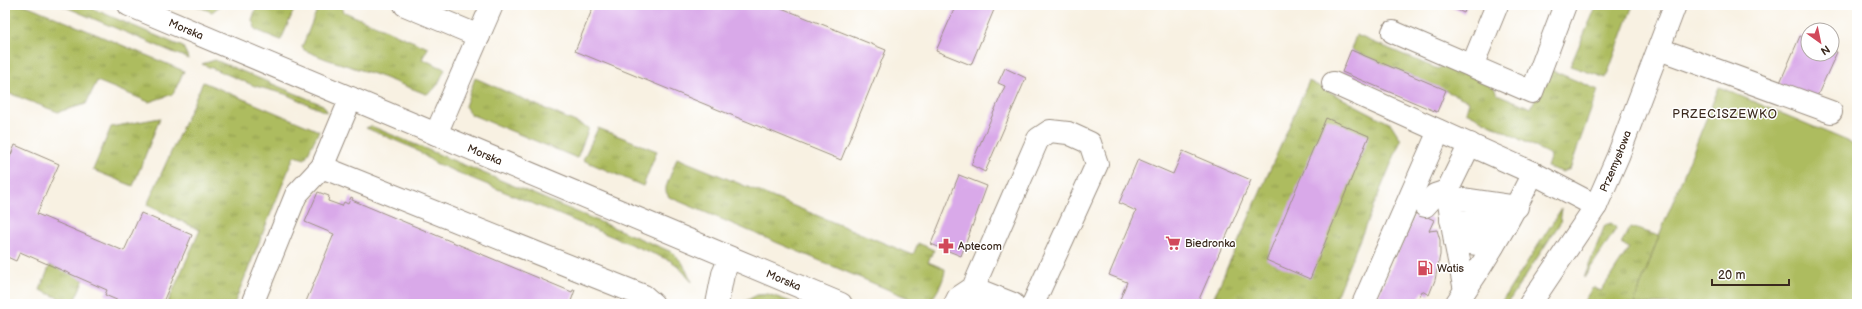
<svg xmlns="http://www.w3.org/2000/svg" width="1862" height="309" viewBox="0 0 1862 309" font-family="'Balsamiq Sans',sans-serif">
  <defs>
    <pattern id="grass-tufts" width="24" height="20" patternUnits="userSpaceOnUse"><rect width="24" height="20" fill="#adbc5f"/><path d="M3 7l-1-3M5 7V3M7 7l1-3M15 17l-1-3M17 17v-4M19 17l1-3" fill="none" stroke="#8e994e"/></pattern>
  </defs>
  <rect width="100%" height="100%" fill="#fff"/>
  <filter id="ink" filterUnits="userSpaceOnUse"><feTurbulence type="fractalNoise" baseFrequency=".025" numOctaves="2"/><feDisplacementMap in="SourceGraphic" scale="8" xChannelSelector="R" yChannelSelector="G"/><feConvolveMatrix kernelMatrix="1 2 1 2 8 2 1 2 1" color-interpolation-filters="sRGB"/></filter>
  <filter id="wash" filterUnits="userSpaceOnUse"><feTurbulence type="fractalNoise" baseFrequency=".012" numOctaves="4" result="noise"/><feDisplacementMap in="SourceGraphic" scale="16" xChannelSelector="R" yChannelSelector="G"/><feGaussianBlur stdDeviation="0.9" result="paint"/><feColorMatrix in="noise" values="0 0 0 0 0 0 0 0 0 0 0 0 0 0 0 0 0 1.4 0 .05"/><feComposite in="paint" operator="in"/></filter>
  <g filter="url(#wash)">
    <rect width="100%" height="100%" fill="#f8f1e2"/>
    <path fill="url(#grass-tufts)" stroke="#74733e" d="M 5,5 L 26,5 L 184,71 L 173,94 L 149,102 L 97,81 L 86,104 L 58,112 L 11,94 L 5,95 Z
      M 61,5 L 84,5 L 183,47 L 189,59 Z
      M 195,5 L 221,5 L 212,12 Z
      M 257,5 L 296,5 L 281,40 L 256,30 L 252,20 Z
      M 319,5 L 343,5 L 342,11 L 428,48 L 422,59 L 445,69 C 440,79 437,91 426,94 L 377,75 L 326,59 L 304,50 L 302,47 Z
      M 1597,5 L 1633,5 L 1606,78 L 1570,66 Z
      M 1356,35 L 1438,69 L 1454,52 L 1485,67 L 1497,94 L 1531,108 L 1549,69 L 1598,90 L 1570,169 L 1563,172 L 1547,167 L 1551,155 L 1466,112 L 1469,101 L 1351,50 Z
      M 215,60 L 323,105 L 328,113 L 285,94 L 255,86 L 202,64 Z
      M 475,78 L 589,128 L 577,158 L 470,114 L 465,106 Z
      M 1309,81 L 1391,124 L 1401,140 L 1333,304 L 1211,304 Z
      M 203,82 L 319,131 L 305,159 L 294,156 L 234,304 L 167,304 L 200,230 L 147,205 Z
      M 160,118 L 133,186 L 93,170 L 111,127 Z
      M 371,126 L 672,252 L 682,262 L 692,282 L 678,266 L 671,261 L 435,163 L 413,148 L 366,128 Z
      M 598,128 L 657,151 L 643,186 L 583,160 Z
      M 677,158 L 913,255 L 918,243 L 934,250 L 928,262 L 945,269 C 945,279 936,296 928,303 L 920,303 L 669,197 L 666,192 L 666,187 Z
      M 1562,208 L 1560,223 L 1507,304 L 1500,304 Z
      M 1611,223 L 1615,226 L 1616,229 L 1584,278 L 1605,225 Z
      M 1631,227 L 1659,236 L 1634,304 L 1582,304 L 1593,287 L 1601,291 L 1629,248 L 1621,243 Z
      M 50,265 L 84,279 L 73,304 L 40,290 Z
      M 768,294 L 794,303 L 742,303 L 757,295 Z"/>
    <path fill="#adbc5f" stroke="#74733e" d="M 1719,87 L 1857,145 L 1857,304 L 1634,304 L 1659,236 Z"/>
    <g id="blocks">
      <path fill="#d9a9e9" d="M 594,5 L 774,5 L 886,50 L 841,160 L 575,51 Z
        M 956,5 L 996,5 L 971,65 L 936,51 Z
        M 1446,5 L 1467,5 L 1464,13 Z
        M 1800,36 L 1808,39 L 1808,54 L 1832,54 L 1832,50 L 1837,52 L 1815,101 L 1779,85 Z
        M 1351,50 L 1446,90 L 1437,112 L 1342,72 Z
        M 1005,68 L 1026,78 L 985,172 L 971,165 L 1005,86 L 998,83 Z
        M 1326,118 L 1369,136 L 1310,279 L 1266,260 Z
        M 15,145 L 59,164 L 37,214 L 124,251 L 141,213 L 192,235 L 162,304 L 126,304 L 105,295 L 107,290 L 20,252 L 16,261 L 5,256 L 5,169 Z
        M 1183,151 L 1251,180 L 1197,304 L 1118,304 L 1127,282 L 1109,275 L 1136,211 L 1119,203 L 1138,159 L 1173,174 Z
        M 959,175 L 987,186 L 961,256 L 931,244 Z
        M 318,192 L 329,196 L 328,201 L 342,206 L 344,202 L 348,204 L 351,197 L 353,198 L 352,200 L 572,292 L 573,290 L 575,290 L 570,304 L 305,304 L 334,234 L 305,222 Z
        M 1416,212 L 1434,220 L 1429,231 L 1437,230 L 1440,240 L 1440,255 L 1435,280 L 1429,295 L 1422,291 L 1416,304 L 1375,304 Z"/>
    </g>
  </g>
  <g filter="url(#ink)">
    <use href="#blocks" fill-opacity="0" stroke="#9a8e80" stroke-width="1"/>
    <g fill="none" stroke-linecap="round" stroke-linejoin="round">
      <g stroke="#9a8e80" stroke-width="24">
        <g id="minor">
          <path id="s1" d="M 129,5 L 841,304"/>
          <path d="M 405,5 L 479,36"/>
          <path d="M 1393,32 L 1532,92 L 1565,5"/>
          <path d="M 1659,49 L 1831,112"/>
          <path d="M 1472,66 L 1497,5"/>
          <path d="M 1333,83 L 1533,173 L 1596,206"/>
          <path d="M 436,134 L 492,5"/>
          <path d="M 1470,144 L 1447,191 L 1455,241 L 1493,246"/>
          <path d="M 322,167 L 644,296 L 653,304"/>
          <path d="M 1448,197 L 1517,207"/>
          <path d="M 1425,206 L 1435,195 L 1447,191"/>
          <path d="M 1451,220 L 1505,226"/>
          <path d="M 1455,241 L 1465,290"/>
          <path d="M 973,288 L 1013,304"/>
          <path d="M 252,304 L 296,195 L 322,167 L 351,98"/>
          <path d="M 717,304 L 723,274 L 730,258"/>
          <path d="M 955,304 L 958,298 L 973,288 L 1038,139 L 1050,131 L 1068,133 L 1090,143 L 1097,164 L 1033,304"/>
          <path d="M 1363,304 L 1439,131"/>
          <path d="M 1456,304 C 1485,262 1511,218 1533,173"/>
          <path id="s2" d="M 1530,304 L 1596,206 L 1618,156 L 1675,5"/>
        </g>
      </g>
      <use href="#minor" stroke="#fff" stroke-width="22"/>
    </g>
  </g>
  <defs>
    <g id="supermarket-bare" transform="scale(1.2)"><path d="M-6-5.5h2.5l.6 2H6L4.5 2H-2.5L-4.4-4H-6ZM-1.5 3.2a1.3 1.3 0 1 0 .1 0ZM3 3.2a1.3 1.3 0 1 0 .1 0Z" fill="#d1495b" stroke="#fff" stroke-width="2.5" paint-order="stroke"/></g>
    <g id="pharmacy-bare" transform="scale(1.2)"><path d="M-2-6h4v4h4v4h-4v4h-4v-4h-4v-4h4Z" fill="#d1495b" stroke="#fff" stroke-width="2.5" paint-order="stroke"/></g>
    <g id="fuel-bare" transform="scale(1.2)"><path d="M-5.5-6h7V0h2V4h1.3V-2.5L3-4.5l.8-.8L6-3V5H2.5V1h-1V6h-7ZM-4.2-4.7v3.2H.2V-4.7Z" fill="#d1495b" stroke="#fff" stroke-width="2.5" paint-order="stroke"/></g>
  </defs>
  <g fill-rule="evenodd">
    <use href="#supermarket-bare" x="1173" y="243"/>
    <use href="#pharmacy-bare" x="946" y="246"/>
    <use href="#fuel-bare" x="1425" y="268"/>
  </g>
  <g text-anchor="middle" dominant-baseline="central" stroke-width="3" stroke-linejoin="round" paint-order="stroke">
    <g font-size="11" fill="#3b2a1e" stroke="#fff">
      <text stroke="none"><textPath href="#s1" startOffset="62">Morska</textPath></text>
      <text stroke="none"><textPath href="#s1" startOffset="386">Morska</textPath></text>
      <text stroke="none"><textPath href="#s2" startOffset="167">Przemysłowa</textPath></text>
      <text stroke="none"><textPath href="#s1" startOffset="710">Morska</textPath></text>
    </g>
    <g font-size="11" fill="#3b2a1e" stroke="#fff" text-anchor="start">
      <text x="1185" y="243">Biedronka</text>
      <text x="958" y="246">Aptecom</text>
      <text x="1437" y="268">Watis</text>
    </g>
    <g font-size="12" letter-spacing="1" fill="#3b2a1e" stroke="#fff">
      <text x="1725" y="114">PRZECISZEWKO</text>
    </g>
  </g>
  <rect width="1862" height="309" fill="none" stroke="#fff" stroke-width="20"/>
  <g transform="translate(1820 42) rotate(147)"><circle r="19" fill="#ffffff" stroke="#b1aaa5"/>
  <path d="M0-3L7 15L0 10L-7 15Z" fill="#d1495b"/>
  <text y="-6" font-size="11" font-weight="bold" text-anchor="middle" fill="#3b2a1e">N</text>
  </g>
  <path d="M1712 279v6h77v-6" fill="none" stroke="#3b2a1e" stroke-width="2"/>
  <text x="1718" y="279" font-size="12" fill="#3b2a1e" stroke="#ffffff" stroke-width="3" paint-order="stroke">20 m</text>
</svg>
